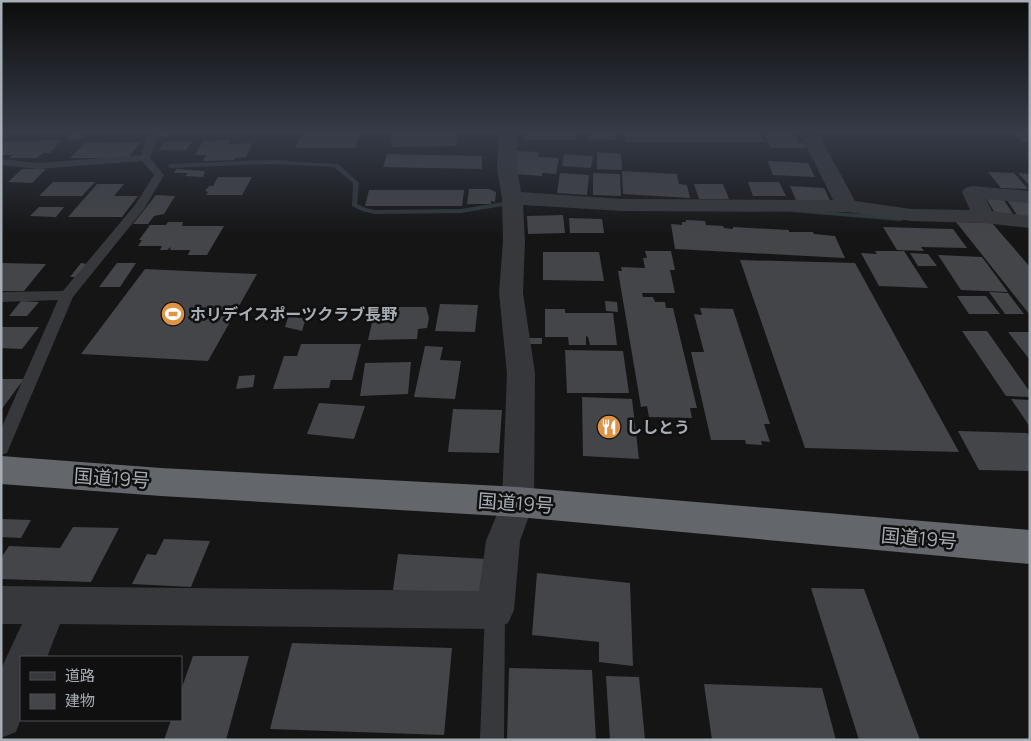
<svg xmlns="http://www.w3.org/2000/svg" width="1031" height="741" viewBox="0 0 1031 741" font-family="Manrope,'Noto Sans JP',sans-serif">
  <rect width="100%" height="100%" fill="#151516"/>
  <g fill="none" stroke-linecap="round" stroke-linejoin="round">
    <path fill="#2e373b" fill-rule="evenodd" d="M 271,160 L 338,164 L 359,183 L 357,204 L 366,208 L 375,210 L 461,209 L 503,202 L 506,204 L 503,206 L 461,213 L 375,214 L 362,211 L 352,206 L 353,183 L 334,167 L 271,164 L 170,168 L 167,166 L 170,164 Z
      M 794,209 L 901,217 L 904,219 L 901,221 L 792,212 L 792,210 Z"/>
  </g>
  <path fill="#444549" d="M 73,131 L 88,131 L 80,139 L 65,139 Z
    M 158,131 L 171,131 L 169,136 L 155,137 Z
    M 211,131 L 227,131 L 224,135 L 208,135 Z
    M 317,131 L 349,131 L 361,132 L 355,148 L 295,148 L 303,133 L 317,133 Z
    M 525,131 L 576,131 L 577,140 L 525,140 Z
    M 589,131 L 616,131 L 616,140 L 589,139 Z
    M 624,131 L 752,131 L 759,133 L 765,142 L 626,142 Z
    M 765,131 L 792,131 L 799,143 L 804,143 L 807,148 L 771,148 L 764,135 L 767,135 Z
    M 1010,131 L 1030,131 L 1030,142 L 1023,142 Z
    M 393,132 L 458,133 L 456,146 L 391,147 L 393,143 L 390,143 Z
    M 62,140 L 50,153 L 43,153 L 37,158 L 9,158 L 13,155 L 1,155 L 1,145 L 6,141 Z
    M 231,140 L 229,144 L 252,143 L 246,157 L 236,158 L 234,160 L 203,161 L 206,155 L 195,155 L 203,141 Z
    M 166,141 L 193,141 L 186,150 L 159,150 Z
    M 141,142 L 128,158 L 70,158 L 85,143 Z
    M 517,151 L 539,152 L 538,157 L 559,158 L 556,174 L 542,173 L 542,176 L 515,174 L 517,167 L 513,166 Z
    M 597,152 L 621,154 L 622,170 L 597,169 Z
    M 387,154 L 482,156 L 482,169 L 383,167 Z
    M 564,154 L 593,156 L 591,168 L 562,166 Z
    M 768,161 L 808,163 L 815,177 L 773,175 Z
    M 22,169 L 46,169 L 32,183 L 8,182 Z
    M 176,169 L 205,171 L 203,177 L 185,176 L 188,173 L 174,173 Z
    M 622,171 L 677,174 L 679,184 L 687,185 L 690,198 L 623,194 Z
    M 988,172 L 1014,173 L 1028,189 L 1001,188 Z
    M 560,173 L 589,175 L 587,195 L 557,193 Z
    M 593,173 L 620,174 L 621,196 L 593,195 Z
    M 1018,173 L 1030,174 L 1030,186 Z
    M 218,177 L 252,177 L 242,195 L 206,195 L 208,192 L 205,191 L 209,186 L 213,186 Z
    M 53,182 L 95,182 L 82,196 L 39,196 Z
    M 748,182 L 779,182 L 786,196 L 753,196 Z
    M 97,184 L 124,184 L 114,196 L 138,196 L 122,217 L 68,217 Z
    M 694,184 L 723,184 L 729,199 L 699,199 Z
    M 790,186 L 824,188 L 832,204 L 797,202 Z
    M 469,189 L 489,189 L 496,192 L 495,202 L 491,201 L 491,204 L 467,204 Z
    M 369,190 L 464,190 L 462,206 L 365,206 Z
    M 156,195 L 175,196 L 164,214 L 154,216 L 148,224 L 133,224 Z
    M 986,198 L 1004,200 L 1013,214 L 995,213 Z
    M 1007,200 L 1030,203 L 1030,217 L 1017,215 Z
    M 39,207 L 64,207 L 56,217 L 30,216 Z
    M 563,215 L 565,233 L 528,234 L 527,216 Z
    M 569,218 L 602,219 L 604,233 L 570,233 Z
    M 686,220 L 705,221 L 706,225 L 723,226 L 724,228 L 733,229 L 733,227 L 789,230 L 789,232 L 813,232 L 814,234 L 835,236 L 845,258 L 675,249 L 671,224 L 682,225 L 682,222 L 686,222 Z
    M 168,222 L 183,222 L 182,226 L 224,226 L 207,255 L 188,255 L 190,250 L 170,250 L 171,247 L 167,250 L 160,250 L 162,246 L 138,246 L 142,240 L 139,240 L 150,225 L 166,225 Z
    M 956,222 L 992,223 L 1030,267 L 1030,315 Z
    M 883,227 L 953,229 L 967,248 L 921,247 L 924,251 L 897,250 Z
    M 645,251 L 671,251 L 675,270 L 670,270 L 675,293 L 642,293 L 643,297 L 653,297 L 655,302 L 665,302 L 666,308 L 673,308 L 697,408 L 690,408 L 692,418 L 649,417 L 647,406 L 641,407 L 618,271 L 622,271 L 621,267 L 645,268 L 643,258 L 647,258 Z
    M 875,251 L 904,251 L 928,288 L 879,286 L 861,253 L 877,254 Z
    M 543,252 L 599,252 L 604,281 L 543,280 Z
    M 910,253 L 928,254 L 937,266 L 918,266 Z
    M 938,255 L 982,257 L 1008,292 L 961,290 Z
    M 740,260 L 855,263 L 959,452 L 805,448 Z
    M 1,263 L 46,264 L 24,291 L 1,291 Z
    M 81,263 L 88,264 L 78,277 L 70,277 Z
    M 117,263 L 136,263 L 120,287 L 99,287 Z
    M 145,269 L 208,272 L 257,274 L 208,361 L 81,354 Z
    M 989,292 L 1008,293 L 1024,314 L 1005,314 Z
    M 957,296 L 986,296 L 1000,314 L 969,314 Z
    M 21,301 L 39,302 L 27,316 L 9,316 Z
    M 605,301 L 617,302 L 618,312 L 606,311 Z
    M 440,304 L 478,305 L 475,332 L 435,331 Z
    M 388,307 L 426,307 L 429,318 L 427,328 L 418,329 L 417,339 L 368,340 L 374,314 L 387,313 Z
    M 700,308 L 733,309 L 770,424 L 764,424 L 770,442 L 761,441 L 762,445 L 746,444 L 745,440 L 711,440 L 691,352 L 704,352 L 694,314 L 702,315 Z
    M 545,309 L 565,309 L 565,313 L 613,313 L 617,345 L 590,345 L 588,337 L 586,336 L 586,345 L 569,345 L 568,337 L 545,337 Z
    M 290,311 L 300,311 L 298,318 L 306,318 L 302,331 L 285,327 Z
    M 1,327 L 39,327 L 22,349 L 1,348 Z
    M 962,331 L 987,331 L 1030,392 L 1030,397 L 1006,396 Z
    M 1008,332 L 1030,332 L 1030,360 Z
    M 527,338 L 542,338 L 542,344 L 528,344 Z
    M 301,344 L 361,344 L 352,380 L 331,380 L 329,388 L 273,389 L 284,356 L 297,356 Z
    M 425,346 L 443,347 L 440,360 L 461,361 L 455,399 L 414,397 Z
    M 565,350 L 623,351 L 629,393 L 567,393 Z
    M 411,362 L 408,394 L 360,396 L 365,363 Z
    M 255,375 L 253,387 L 236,389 L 239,376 Z
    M 1,379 L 24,379 L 1,410 Z
    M 582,397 L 632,399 L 639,459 L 583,456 Z
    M 1011,399 L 1030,400 L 1030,427 Z
    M 319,403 L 365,406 L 354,439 L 307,434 Z
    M 453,409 L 502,410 L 499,453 L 448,452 Z
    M 958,431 L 1027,433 L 1030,437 L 1030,471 L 979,470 Z
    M 1,519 L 31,520 L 21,538 L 1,537 Z
    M 73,527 L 119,528 L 91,582 L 1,579 L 1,558 L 9,546 L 60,548 Z
    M 164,539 L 210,541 L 191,587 L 132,584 L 147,554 L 156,555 Z
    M 398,554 L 488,559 L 484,592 L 460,595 L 393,590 Z
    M 537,573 L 630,583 L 633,666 L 599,662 L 599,642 L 532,635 Z
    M 811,588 L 864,589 L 920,740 L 859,740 Z
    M 292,643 L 452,648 L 444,735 L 270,729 Z
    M 193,656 L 249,656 L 226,740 L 164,740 L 171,720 L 181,720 L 181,690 Z
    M 509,668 L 592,670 L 596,740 L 507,740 Z
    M 606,676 L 639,677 L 645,740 L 610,740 Z
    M 704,684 L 822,688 L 836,740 L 712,740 Z"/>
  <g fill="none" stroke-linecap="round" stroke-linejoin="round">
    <path fill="#36383b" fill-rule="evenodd" d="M 149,131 L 159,131 L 150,158 L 164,175 L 144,209 L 73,297 L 9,448 L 7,453 L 1,455 L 1,429 L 58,300 L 1,302 L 1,292 L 63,291 L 135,205 L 154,175 L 142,161 L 38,169 L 1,165 L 1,159 L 38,163 L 141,155 Z
      M 495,600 L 502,603 L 505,610 L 504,740 L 480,740 L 485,610 L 488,603 Z"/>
    <path fill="#36383b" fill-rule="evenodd" d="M 499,131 L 517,131 L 517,168 L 521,192 L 623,199 L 833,200 L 799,131 L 817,131 L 855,201 L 911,209 L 970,210 L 962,192 L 965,188 L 972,186 L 1030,191 L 1030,203 L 986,199 L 992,211 L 1030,216 L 1030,228 L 984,223 L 911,221 L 847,212 L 623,211 L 523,205 L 525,241 L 523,293 L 535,373 L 534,502 L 520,541 L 514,610 L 508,623 L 495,629 L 60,624 L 47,657 L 21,657 L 21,718 L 16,732 L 1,738 L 1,669 L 22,624 L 1,624 L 1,586 L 479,591 L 486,541 L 502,502 L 507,373 L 499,293 L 503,241 L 502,198 L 497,168 Z"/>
    <path fill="#63666b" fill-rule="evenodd" d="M 1,456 L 161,468 L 518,487 L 1030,530 L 1030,564 L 518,517 L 161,496 L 1,484 Z"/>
  </g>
  <linearGradient id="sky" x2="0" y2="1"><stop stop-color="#0c0c0c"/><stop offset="0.56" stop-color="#353b47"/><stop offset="1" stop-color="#353b47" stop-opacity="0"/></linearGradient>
  <rect width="1031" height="235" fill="url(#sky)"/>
  <defs>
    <g id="stadium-disc" transform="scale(1.25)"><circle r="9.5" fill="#de9345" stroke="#101011"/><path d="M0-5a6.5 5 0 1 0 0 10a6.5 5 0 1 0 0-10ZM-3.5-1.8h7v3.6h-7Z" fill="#fff"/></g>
    <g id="restaurant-disc" transform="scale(1.25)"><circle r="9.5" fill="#de9345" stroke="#101011"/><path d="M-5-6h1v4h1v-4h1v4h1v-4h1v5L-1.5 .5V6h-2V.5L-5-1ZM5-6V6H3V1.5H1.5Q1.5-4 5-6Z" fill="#fff"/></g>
  </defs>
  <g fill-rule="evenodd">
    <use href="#stadium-disc" x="173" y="314"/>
    <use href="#restaurant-disc" x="609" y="427"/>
  </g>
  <g text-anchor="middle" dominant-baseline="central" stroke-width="5" stroke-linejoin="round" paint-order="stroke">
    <g font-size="16" font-weight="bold" fill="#a8aeb5" stroke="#101011" text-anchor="start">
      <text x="190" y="314">ホリデイスポーツクラブ長野</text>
      <text x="626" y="427">ししとう</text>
    </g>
    <g font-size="19" fill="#a8aeb5" stroke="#101011">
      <text transform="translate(112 478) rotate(4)">国道19号</text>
      <text transform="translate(516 503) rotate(4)">国道19号</text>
      <text transform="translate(919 538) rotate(5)">国道19号</text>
    </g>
  </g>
  <rect width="1031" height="741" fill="none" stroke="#a8aeb5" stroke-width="5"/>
  <rect x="20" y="656" width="162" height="65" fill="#101011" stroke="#4d4f53"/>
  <rect x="30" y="672" width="25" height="8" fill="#36383b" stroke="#4d4f53"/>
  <text x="65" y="681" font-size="15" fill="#a8aeb5">道路</text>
  <rect x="30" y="694" width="25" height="15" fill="#444549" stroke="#4d4f53"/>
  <text x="65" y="706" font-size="15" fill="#a8aeb5">建物</text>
</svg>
